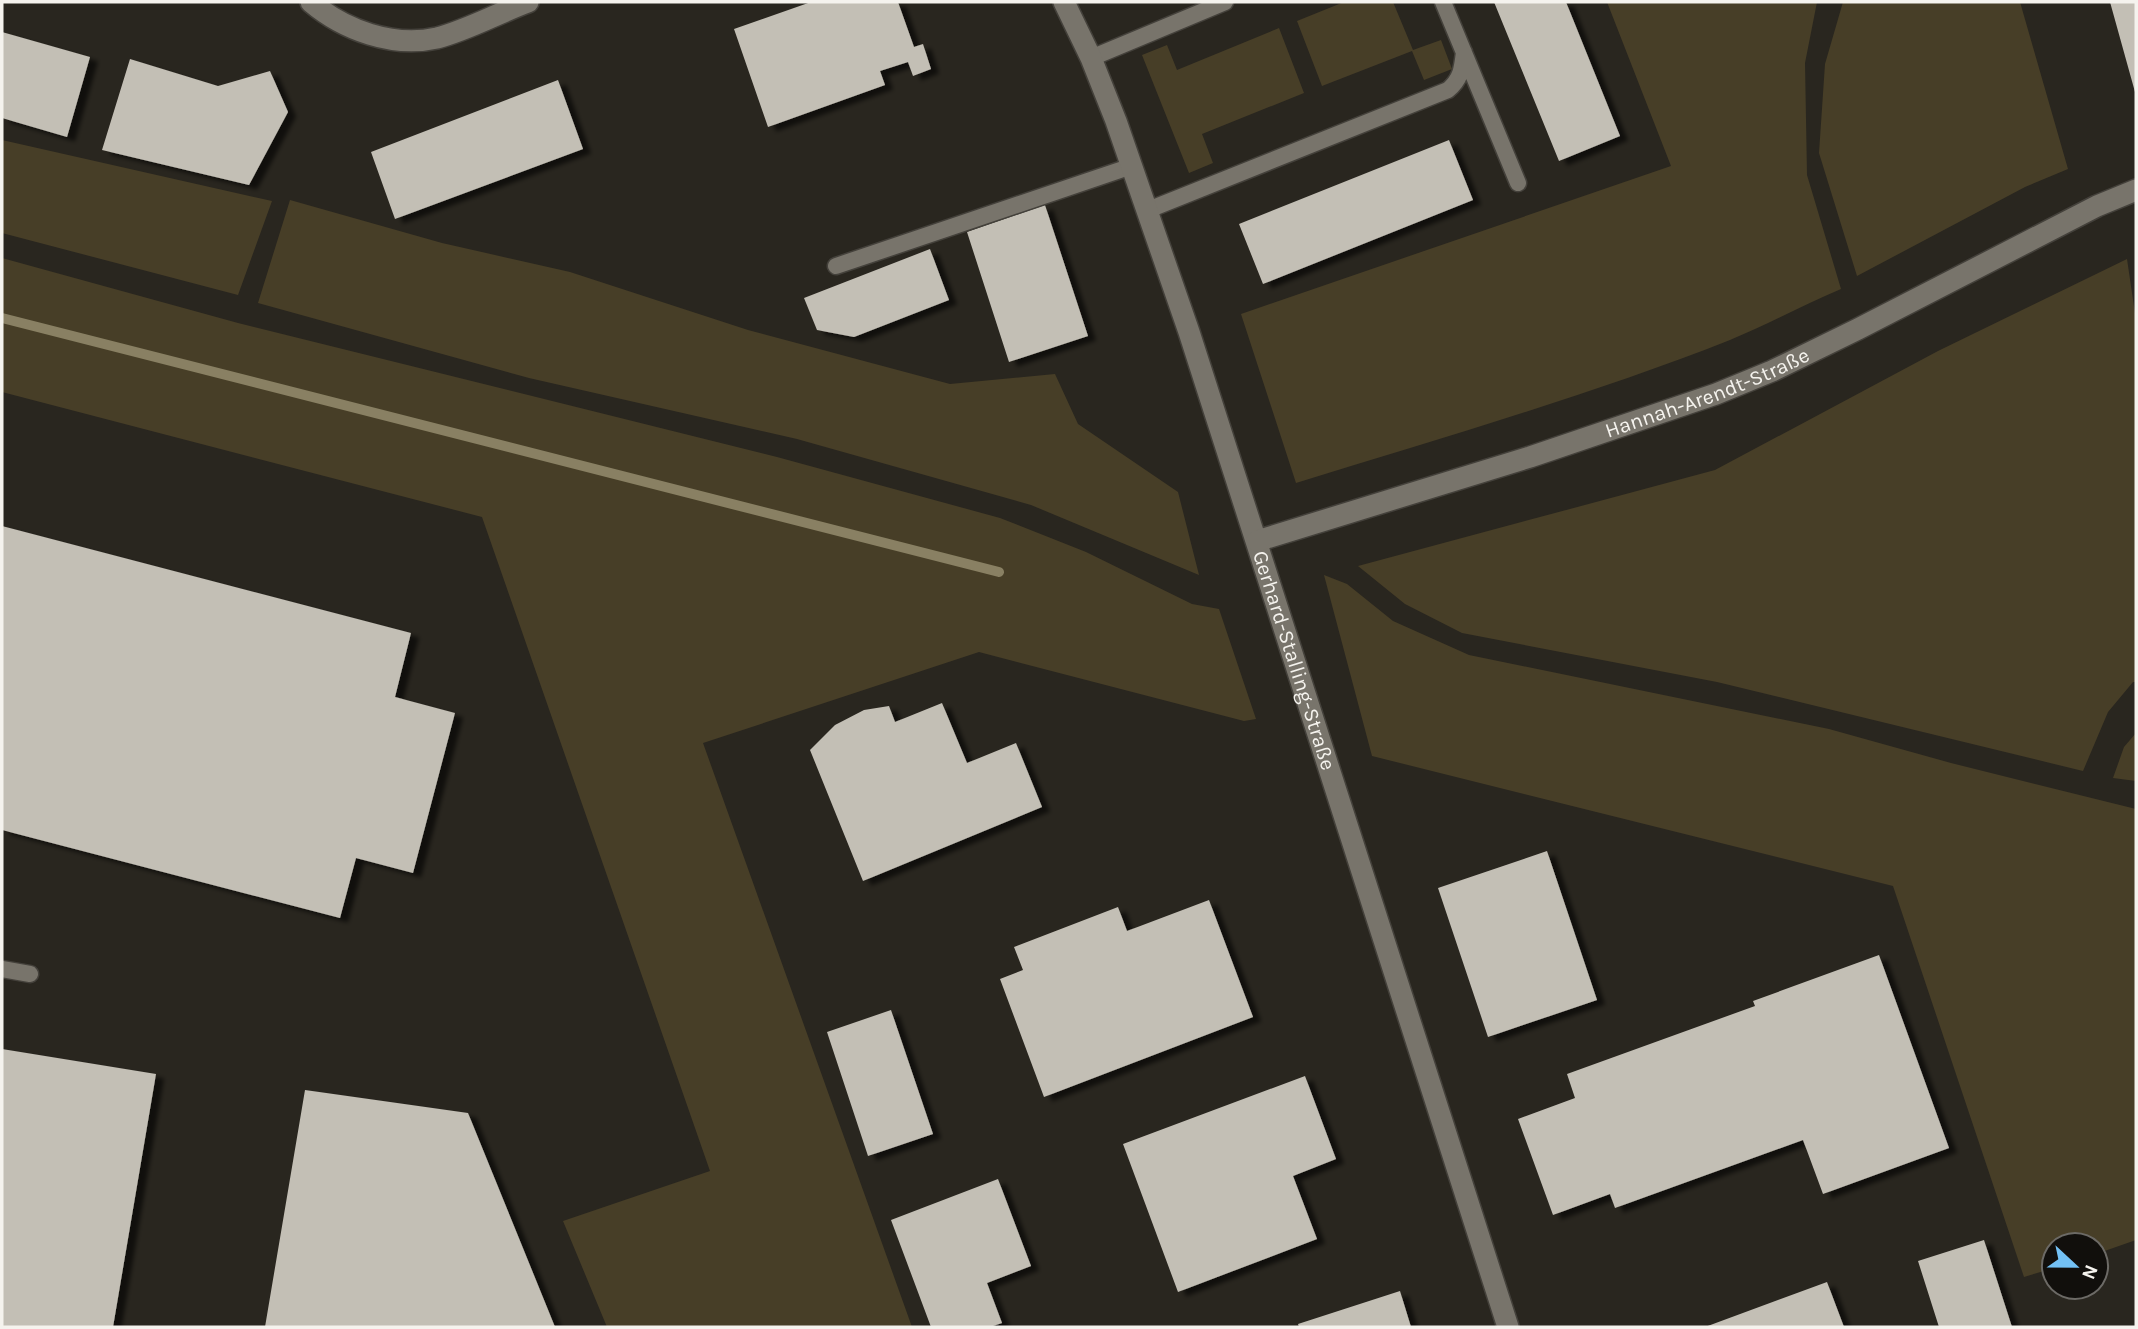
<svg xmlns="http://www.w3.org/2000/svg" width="2138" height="1329" viewBox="0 0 2138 1329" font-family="Karla,sans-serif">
  <defs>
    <filter id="shadow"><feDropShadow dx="8" dy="4.5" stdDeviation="2" flood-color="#0009"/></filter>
  </defs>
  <rect width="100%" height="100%" fill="#29261f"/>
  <path fill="#473e27" d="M 1344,2 L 1393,2 L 1413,50 L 1441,40 L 1452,69 L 1424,80 L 1412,51 L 1322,86 L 1297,21 Z
    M 1607,2 L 1817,2 L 1805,63 L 1807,175 L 1841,289 C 1803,305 1767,325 1730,340 C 1588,396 1441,438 1296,483 L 1241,314 L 1671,166 Z
    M 1843,2 L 2020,2 L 2068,169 L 2025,187 L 1857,276 L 1819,153 L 1825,64 Z
    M 1279,28 L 1304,93 L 1202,134 L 1213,163 L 1189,173 L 1142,55 L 1167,45 L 1177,70 Z
    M 2,140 L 272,201 L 238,295 L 2,233 Z
    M 290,200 L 442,243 L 570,272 L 748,330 L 950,384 L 1055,374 L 1078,424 L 1178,492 L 1199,575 L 1031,505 L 797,439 L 529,378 L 258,303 Z
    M 2,258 L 238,323 L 777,457 L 1000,518 L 1086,552 L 1192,604 L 1219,609 L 1256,719 L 1244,721 L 979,652 L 703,743 L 912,1327 L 607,1327 L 563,1221 L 710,1171 L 482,517 L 2,392 Z
    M 2127,259 L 2136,320 L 2136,682 L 2133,682 L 2108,712 L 2083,771 L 1717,682 L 1462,633 L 1405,604 L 1358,566 L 1715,470 L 1938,351 Z
    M 1324,575 L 1347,584 L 1393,621 L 1469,655 L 1829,729 L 1951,763 L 2136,809 L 2136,1240 L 2096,1254 L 2096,1245 L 2054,1245 L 2054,1268 L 2024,1277 L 1893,886 L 1372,756 Z
    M 2136,733 L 2136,781 L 2113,778 L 2124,747 Z"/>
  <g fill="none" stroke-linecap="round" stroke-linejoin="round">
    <path stroke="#898063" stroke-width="10" d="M 2,318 L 999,572"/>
  </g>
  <path fill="#c3bfb5" filter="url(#shadow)" d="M 811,2 L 898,2 L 914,47 L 923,44 L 931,69 L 913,76 L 908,62 L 880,71 L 885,85 L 768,127 L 734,29 Z
    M 1494,2 L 1566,2 L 1620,136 L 1559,161 Z
    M 2110,2 L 2136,2 L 2136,92 L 2135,92 Z
    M 2,32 L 90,57 L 67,137 L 2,118 Z
    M 130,59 L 218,86 L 270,71 L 288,112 L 249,185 L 102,150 Z
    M 558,80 L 583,149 L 395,219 L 371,152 Z
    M 1449,140 L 1473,200 L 1263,284 L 1239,224 Z
    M 1045,205 L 1088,336 L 1009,362 L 967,232 Z
    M 930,249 L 949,300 L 854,337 L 817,330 L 804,298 Z
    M 2,526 L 411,633 L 395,697 L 455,713 L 413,873 L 356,858 L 340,918 L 2,830 Z
    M 942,703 L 967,763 L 1016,743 L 1042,807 L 863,881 L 810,750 L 835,725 L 864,710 L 889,706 L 895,722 Z
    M 1547,851 L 1597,1000 L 1488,1037 L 1438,888 Z
    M 1209,900 L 1253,1017 L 1044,1097 L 1000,979 L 1023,970 L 1014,947 L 1118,907 L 1127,931 Z
    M 1879,955 L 1949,1148 L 1823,1194 L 1803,1140 L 1615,1208 L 1610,1194 L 1553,1215 L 1518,1119 L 1575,1098 L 1567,1074 L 1755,1006 L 1753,1001 Z
    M 891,1010 L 933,1134 L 868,1156 L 827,1032 Z
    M 2,1049 L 156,1074 L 113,1327 L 2,1327 Z
    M 1305,1076 L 1336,1159 L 1293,1176 L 1317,1239 L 1178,1292 L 1123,1144 Z
    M 305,1090 L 468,1113 L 555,1327 L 265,1327 Z
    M 998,1179 L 1031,1266 L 987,1283 L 1002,1323 L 990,1327 L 931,1327 L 891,1220 Z
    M 1984,1240 L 2012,1327 L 1939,1327 L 1918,1261 Z
    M 1827,1282 L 1844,1327 L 1705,1327 Z
    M 1400,1291 L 1411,1327 L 1299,1327 L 1298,1324 Z"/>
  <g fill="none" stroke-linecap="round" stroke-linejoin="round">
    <g stroke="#44413b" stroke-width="19">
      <path id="service" d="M 1443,2 L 1518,183
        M 1091,58 L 1225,2
        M 1148,210 L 1448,90 C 1461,79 1462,69 1464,52
        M 836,266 L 1132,166
        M 2,969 L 30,974"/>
    </g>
    <g stroke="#44413b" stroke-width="24">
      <g id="minor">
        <path d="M 311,2 C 344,30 393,48 437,38 C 468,30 498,13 528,2"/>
        <path id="s1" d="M 1064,2 L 1091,58 L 1116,121 L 1189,332 L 1508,1327"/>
        <path id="s2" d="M 1257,541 L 1530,457 L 1716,394 L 1772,371 L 1858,329 L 2097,206 L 2136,190"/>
      </g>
    </g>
    <use href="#service" stroke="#78746b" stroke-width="16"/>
    <use href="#minor" stroke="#78746b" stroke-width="21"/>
  </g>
  <g text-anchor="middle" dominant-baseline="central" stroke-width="7" stroke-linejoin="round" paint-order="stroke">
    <g font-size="21" fill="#f5f3ee" stroke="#110f0c">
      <text stroke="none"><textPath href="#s2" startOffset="474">Hannah-Arendt-Straße</textPath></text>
      <text stroke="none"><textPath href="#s1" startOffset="698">Gerhard-Stalling-Straße</textPath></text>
    </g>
  </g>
  <rect width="2138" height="1329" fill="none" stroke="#f5f3ee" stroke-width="7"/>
  <g transform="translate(2075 1266) rotate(112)"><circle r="33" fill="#110f0c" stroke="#6c6a66" stroke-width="2"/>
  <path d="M0-5L12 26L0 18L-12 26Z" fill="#73c1f5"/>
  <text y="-10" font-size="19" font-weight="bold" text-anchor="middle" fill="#f5f3ee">N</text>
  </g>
</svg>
